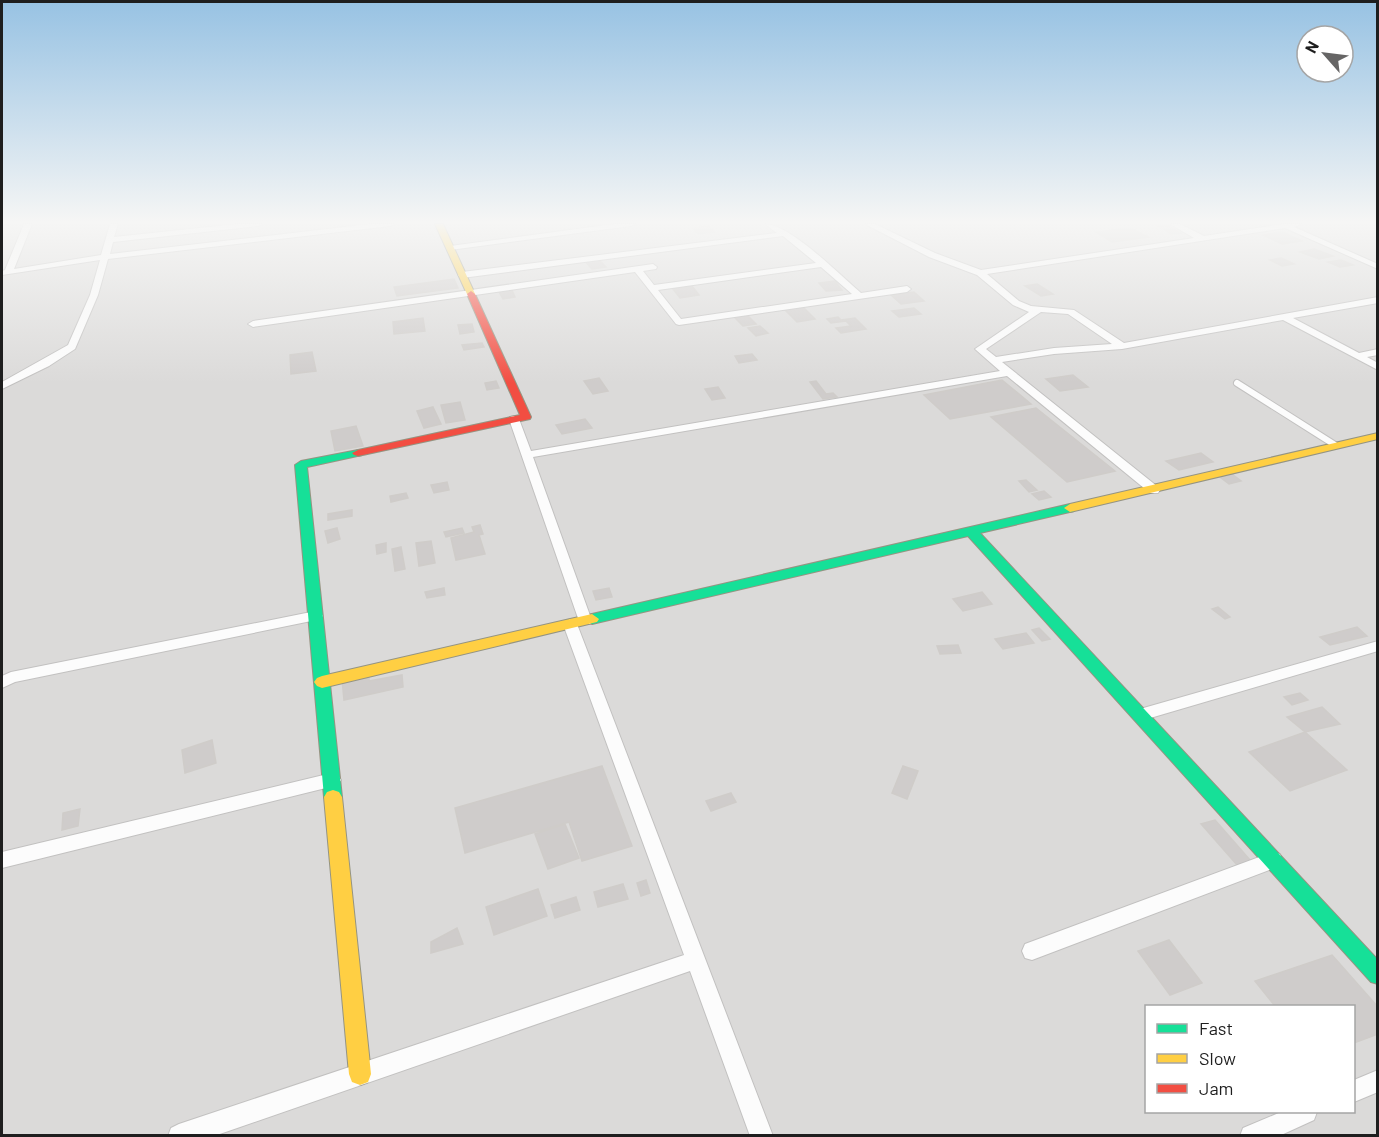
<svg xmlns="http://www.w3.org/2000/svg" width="1379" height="1137" viewBox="0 0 1379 1137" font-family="Barlow,sans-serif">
  <rect width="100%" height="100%" fill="#eceae8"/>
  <path fill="#dbdad9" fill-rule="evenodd" d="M 2,224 L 1377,224 L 1377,1135 L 2,1135 ZM 1146,1006 L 1354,1006 L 1354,1112 L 1146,1112 Z"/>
  <path fill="#cfcccb" stroke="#cfccc9" stroke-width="1.5" d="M 1154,224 L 1164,224 L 1181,233 L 1172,234 Z
    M 708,226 L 714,232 L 698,234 L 693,228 Z
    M 1131,228 L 1148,237 L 1112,242 L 1096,232 Z
    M 1282,232 L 1302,241 L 1282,244 L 1263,235 Z
    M 1314,249 L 1333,256 L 1319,259 L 1300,252 Z
    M 596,257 L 606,267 L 592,269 L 583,259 Z
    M 1281,258 L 1294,264 L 1282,266 L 1270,260 Z
    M 1341,260 L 1353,265 L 1340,267 L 1328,262 Z
    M 454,279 L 458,288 L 397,296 L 394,287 Z
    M 835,281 L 842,290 L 826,291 L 819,283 Z
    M 1037,284 L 1053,294 L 1041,296 L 1025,286 Z
    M 510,286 L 515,297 L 503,299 L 497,288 Z
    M 692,286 L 699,295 L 680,298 L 673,289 Z
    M 914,292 L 924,301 L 901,304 L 891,295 Z
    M 801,305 L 815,319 L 797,322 L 783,308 Z
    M 914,308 L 921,314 L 899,317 L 892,311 Z
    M 743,311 L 756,324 L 743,326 L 731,314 Z
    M 838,317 L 841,320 L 855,318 L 866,329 L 841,333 L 836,328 L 851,326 L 846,321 L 831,323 L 827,319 Z
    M 423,318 L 425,331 L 394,334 L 393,322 Z
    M 472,324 L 474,332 L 460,334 L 458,325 Z
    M 760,326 L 768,333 L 756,336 L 748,328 Z
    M 482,343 L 484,347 L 464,350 L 462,345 Z
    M 312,352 L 316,371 L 291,374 L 290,355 Z
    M 752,354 L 757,360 L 739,363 L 735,356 Z
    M 1073,375 L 1088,387 L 1060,391 L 1046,379 Z
    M 599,378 L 608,391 L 593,394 L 584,381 Z
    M 1002,380 L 1031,404 L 950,419 L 924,395 Z
    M 496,381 L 499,388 L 487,390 L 485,383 Z
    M 816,381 L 826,394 L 833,393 L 837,397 L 823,399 L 810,382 Z
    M 718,387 L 725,398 L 712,400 L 705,389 Z
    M 460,402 L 465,420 L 446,423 L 441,405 Z
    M 433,407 L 441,424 L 424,428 L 417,411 Z
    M 1036,408 L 1115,471 L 1067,482 L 991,417 Z
    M 585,419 L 592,428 L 562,434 L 556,425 Z
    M 356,426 L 363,446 L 335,451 L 331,431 Z
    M 1201,453 L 1213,462 L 1179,470 L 1166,461 Z
    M 1232,474 L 1241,481 L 1229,484 L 1220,477 Z
    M 1026,480 L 1037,490 L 1029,492 L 1019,481 Z
    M 447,482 L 449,490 L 434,493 L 431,485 Z
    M 1044,491 L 1051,497 L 1039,500 L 1032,494 Z
    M 406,493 L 408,498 L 391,502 L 390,496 Z
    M 352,510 L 352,516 L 328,520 L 328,514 Z
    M 480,525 L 483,534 L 479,535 L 485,554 L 456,560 L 451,538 L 474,532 L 472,527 Z
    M 337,528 L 340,539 L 328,543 L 325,531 Z
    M 462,528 L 464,533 L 446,537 L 444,532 Z
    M 431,541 L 435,563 L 419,566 L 416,543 Z
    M 386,543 L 386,552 L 377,554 L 376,545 Z
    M 401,547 L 405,569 L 395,571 L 392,549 Z
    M 444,588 L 445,595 L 427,598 L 425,592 Z
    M 609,588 L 612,597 L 596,600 L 593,591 Z
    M 982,592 L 992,604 L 963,611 L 953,599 Z
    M 1218,607 L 1230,617 L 1225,619 L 1212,609 Z
    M 1357,627 L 1367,636 L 1330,645 L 1320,637 Z
    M 1039,628 L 1050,639 L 1042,641 L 1032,630 Z
    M 1026,633 L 1034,643 L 1003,649 L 995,639 Z
    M 958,645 L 961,653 L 940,654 L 937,646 Z
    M 369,674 L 369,681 L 402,675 L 403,687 L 344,700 L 342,679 Z
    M 1300,693 L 1308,700 L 1292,705 L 1284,697 Z
    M 1322,707 L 1340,724 L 1305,732 L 1287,717 Z
    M 1305,732 L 1347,770 L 1290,791 L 1249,752 Z
    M 212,740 L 216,763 L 185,773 L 182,750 Z
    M 602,766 L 632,846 L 582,861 L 569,822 L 465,853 L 455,808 Z
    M 903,766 L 918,771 L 907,799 L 892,793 Z
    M 731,793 L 736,802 L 711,811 L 706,801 Z
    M 80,809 L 78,826 L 62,830 L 63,813 Z
    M 1215,820 L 1251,861 L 1237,865 L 1201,824 Z
    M 565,824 L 579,858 L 548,869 L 535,834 Z
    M 646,880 L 650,893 L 641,896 L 637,883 Z
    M 623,884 L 628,899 L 598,907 L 594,892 Z
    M 538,889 L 547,916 L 494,935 L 486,907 Z
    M 576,897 L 580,910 L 555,918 L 551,905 Z
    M 457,928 L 463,944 L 431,953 L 431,942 Z
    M 1169,940 L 1202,983 L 1170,995 L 1138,951 Z
    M 1332,955 L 1378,1007 L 1378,1034 L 1354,1043 L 1354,1006 L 1275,1006 L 1255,981 Z"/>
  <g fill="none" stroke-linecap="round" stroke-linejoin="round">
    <g stroke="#c2c1c0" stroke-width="8">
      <path id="lane" d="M 1237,383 L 1335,445"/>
    </g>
    <g stroke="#c2c1c0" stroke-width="2">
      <path id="street" d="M 24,224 L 32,224 L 14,269 L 101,255 L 110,224 L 118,224 L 114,237 L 237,224 L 262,224 L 258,226 L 113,242 L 110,254 L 370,224 L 394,224 L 390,226 L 108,259 L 98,295 L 75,349 L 49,366 L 2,389 L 2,382 L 68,345 L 90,295 L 100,260 L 2,275 L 2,271 L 5,270 Z
        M 614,224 L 635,224 L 631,226 L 450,250 L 446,248 L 450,246 Z
        M 765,224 C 790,224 841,276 861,293 L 907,286 L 911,289 L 907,292 L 679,325 L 676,324 L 635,272 L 253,327 L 248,324 L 253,321 L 653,264 L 657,267 L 656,269 L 643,271 L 654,285 L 816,263 L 783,236 L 462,278 L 458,275 L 462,272 L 777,233 ZM 821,267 L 852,294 L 681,319 L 658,290 Z
        M 865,224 L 875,224 L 935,253 L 981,270 L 1194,238 L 1170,224 L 1180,224 L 1204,236 L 1283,224 L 1302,224 L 1294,227 L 1378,264 L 1378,269 L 1285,228 L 987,274 L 1019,301 L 1031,306 L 1074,310 L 1124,343 L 1378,297 L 1378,303 L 1293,318 L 1359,353 L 1378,349 L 1378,355 L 1367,357 L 1378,363 L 1378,370 L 1283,320 L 1122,349 L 1054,354 L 1002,362 L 1158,487 L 1160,490 L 1158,493 L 1150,493 L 1007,376 L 533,457 L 592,621 L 590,624 L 580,624 L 509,419 L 510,417 L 514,416 L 519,419 L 531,451 L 1000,371 L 975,349 L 1029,312 L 1013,305 L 977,275 L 929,257 ZM 1041,312 L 1068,314 L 1112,344 L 1054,348 L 996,357 L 986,349 Z
        M 316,611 L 321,613 L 323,616 L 321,619 L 15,682 L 2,688 L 2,676 L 11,672 Z
        M 570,619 L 577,624 L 773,1136 L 750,1136 L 690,971 L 214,1136 L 168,1136 L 171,1128 L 179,1124 L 684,955 L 563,624 Z
        M 1378,641 L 1378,651 L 1140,721 L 1134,719 L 1132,715 L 1134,711 L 1140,709 Z
        M 332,773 L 338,775 L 341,780 L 338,785 L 2,868 L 2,852 Z
        M 1273,852 L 1280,854 L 1282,860 L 1280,866 L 1032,960 L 1025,958 L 1022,951 L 1025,944 Z
        M 1378,1070 L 1378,1092 L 1354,1102 L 1354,1080 Z
        M 1281,1112 L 1317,1112 L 1314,1120 L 1279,1136 L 1240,1136 L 1243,1128 Z"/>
    </g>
    <g stroke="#959482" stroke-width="2">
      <path id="fast" d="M 358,450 L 364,453 L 362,455 L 307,467 L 342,797 L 339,802 L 333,804 L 327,802 L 324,797 L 295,465 L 301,461 Z
        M 1070,504 L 1074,505 L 1076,508 L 1074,511 L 980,533 L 1378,960 L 1378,984 L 1371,982 L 968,536 L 592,624 L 585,619 L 592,614 Z"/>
    </g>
    <g stroke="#959482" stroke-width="2">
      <path id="slow" d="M 435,224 L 443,224 L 475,294 L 474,296 L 467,294 Z
        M 1378,433 L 1378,439 L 1070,512 L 1064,508 L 1070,504 Z
        M 592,614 L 599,619 L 597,622 L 322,688 L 317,686 L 314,682 L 317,678 L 322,676 Z
        M 333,790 L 339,792 L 342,797 L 371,1074 L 368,1082 L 360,1085 L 352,1082 L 349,1074 L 324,797 L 327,792 Z"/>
    </g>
    <g stroke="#959482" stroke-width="2">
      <path id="jam" d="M 471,291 L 475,294 L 531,417 L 530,419 L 358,456 L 354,455 L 352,453 L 358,450 L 520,415 L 467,294 Z"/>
    </g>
    <use href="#lane" stroke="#fcfcfc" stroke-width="6"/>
    <use href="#street" fill="#fcfcfc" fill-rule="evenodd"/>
    <use href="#fast" fill="#16e098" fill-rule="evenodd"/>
    <use href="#slow" fill="#ffcf43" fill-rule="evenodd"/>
    <use href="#jam" fill="#f24e42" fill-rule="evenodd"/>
  </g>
  <linearGradient id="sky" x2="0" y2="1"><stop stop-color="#97c2e3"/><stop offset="0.58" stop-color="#f6f6f5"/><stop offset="1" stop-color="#f6f6f5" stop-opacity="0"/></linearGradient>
  <rect width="1379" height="383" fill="url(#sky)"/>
  <rect width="1379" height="1137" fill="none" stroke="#1e1e1e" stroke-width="6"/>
  <rect x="1145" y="1005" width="210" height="108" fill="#ffffff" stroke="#a5a5a5" stroke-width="1.5"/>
  <rect x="1157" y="1024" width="30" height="9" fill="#16e098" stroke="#a5a5a5" stroke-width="1.5"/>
  <text x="1199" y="1035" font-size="18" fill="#1e1e1e">Fast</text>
  <rect x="1157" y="1054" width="30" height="9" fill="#ffcf43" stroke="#a5a5a5" stroke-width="1.5"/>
  <text x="1199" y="1065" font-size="18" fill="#1e1e1e">Slow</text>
  <rect x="1157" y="1084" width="30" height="9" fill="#f24e42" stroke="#a5a5a5" stroke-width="1.5"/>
  <text x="1199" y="1095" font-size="18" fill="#1e1e1e">Jam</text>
  <g transform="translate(1325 54) rotate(298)"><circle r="28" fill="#ffffff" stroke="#a5a5a5" stroke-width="1.5"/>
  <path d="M0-4.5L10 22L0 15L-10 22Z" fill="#666565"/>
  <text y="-9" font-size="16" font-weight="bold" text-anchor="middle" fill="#1e1e1e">N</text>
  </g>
</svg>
